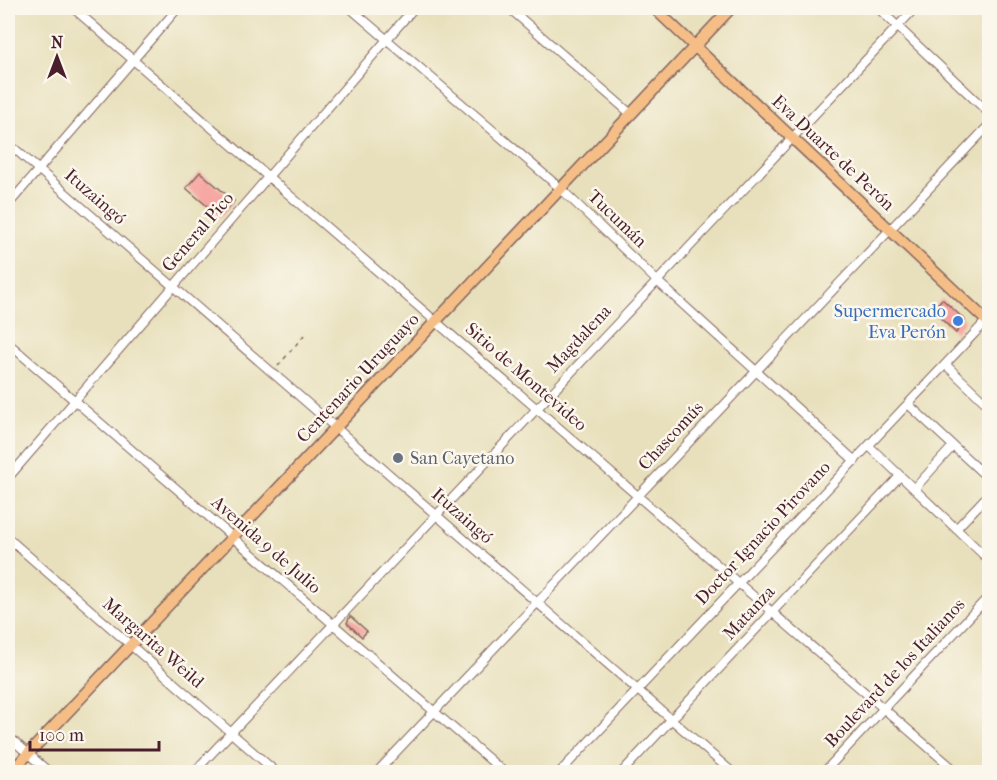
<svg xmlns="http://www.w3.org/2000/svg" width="997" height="780" viewBox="0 0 997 780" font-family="'IM FELL French Canon',serif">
  <rect width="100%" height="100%" fill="#fbf7ec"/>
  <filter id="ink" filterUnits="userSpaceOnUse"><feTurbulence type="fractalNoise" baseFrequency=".0167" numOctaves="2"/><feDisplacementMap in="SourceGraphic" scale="12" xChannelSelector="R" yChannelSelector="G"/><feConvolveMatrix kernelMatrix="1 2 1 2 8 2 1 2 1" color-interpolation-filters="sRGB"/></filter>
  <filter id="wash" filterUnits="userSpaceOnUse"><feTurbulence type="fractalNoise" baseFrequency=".008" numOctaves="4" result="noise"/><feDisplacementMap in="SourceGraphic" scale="24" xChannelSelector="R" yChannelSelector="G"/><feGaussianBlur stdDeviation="1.35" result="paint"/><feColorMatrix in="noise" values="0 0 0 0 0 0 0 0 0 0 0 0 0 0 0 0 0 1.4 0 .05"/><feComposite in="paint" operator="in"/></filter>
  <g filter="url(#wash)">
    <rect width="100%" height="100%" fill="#e8e0bc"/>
    <g id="blocks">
      <path fill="#f6a29e" d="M 200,172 L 234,201 L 220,217 L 186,188 Z
        M 942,299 L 965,320 L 956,333 L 932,310 Z
        M 350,616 L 367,631 L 362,637 L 347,623 Z"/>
    </g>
  </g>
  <g filter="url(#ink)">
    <use href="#blocks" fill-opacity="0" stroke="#81635e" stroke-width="1.5"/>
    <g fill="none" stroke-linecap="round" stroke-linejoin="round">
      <g stroke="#81635e" stroke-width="10">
        <path id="minor" d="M 73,8 L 957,772
          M 350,8 L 560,188 L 656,280 L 855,461
          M 509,8 L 631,114
          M 878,8 L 990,114
          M 8,143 L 732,772
          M 8,205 L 178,8
          M 8,343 L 504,772
          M 946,365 L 990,407
          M 908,404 L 990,480
          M 869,446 L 990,561
          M 8,478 L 414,8
          M 914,489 L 953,446
          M 956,529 L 990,493
          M 8,538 L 276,772
          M 8,736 L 49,772
          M 194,772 L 915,8
          M 377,772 L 990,124
          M 560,772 L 989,318
          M 622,772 L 900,476
          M 824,772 L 990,595"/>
      </g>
      <g stroke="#81635e" stroke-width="13">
        <path id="major" d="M 654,8 L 990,324
          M 11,772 L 731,8"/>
      </g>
      <path stroke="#81635e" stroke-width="1.5" stroke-dasharray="4.5 4.5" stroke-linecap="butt" d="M 278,366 L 305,334"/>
      <use href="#minor" stroke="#fff" stroke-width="8"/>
      <use href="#major" stroke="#f6be87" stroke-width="10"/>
    </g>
  </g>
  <circle fill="#3f7fe0" stroke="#fbf7ec" stroke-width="2" cx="958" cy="321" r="6"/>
  <circle fill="#6b7280" stroke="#fbf7ec" stroke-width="2" cx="398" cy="458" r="6"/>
  <g text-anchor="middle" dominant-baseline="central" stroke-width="5" stroke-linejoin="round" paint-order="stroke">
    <g font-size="18" fill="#4a1f2b" stroke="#fbf7ec">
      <text transform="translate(833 153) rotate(43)">Eva Duarte de Perón</text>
      <text transform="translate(95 197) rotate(41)">Ituzaingó</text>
      <text transform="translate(617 219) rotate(44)">Tucumán</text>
      <text transform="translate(198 232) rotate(-49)">General Pico</text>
      <text transform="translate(579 339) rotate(-47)">Magdalena</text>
      <text transform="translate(526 377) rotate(41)">Sitio de Montevideo</text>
      <text transform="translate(358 378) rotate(-47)">Centenario Uruguayo</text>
      <text transform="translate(671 436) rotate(-47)">Chascomús</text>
      <text transform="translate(462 516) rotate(41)">Ituzaingó</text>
      <text transform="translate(763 533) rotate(-47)">Doctor Ignacio Pirovano</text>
      <text transform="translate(266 545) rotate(41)">Avenida 9 de Julio</text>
      <text transform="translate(749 613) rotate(-47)">Matanza</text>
      <text transform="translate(153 643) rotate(41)">Margarita Weild</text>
      <text transform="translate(895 673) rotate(-47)">Boulevard de los Italianos</text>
    </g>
    <g font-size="18" fill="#366cbe" stroke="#fbf7ec" text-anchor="end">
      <text x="946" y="311">Supermercado<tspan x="946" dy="21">Eva Perón</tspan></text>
    </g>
    <g font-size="18" fill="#5b616d" stroke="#fbf7ec" text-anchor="start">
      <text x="410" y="458">San Cayetano</text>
    </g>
  </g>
  <rect width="997" height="780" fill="none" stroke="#fbf7ec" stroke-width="30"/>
  <g transform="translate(57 57)" stroke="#fbf7ec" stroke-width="4.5" paint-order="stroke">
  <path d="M0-4.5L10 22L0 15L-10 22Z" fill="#4a1f2b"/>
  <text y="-9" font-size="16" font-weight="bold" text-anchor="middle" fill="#4a1f2b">N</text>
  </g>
  <path d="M30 741v9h129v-9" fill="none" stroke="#4a1f2b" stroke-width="3"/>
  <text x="39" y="741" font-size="18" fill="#4a1f2b" stroke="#fbf7ec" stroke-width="4.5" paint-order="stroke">100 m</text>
</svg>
